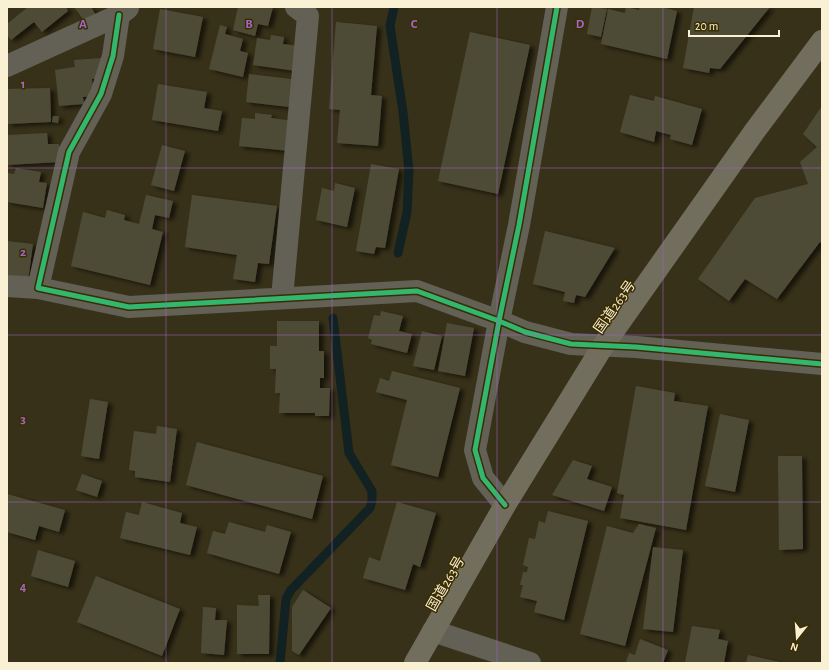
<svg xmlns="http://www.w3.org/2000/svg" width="829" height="670" viewBox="0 0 829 670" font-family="'Alegreya Sans','Noto Sans JP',sans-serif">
  <defs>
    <filter id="shadow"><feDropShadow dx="4.5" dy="2.5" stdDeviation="2" flood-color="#0009"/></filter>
  </defs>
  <rect width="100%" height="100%" fill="#383119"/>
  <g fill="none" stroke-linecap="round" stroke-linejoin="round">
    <path stroke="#122222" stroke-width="9" d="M 394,7 L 390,26 L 403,112 L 409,171 L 407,212 L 398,253
      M 280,663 L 286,599 L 291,590 L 370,508 L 372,501 L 372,491 L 349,453 L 333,318"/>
  </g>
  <path fill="#4e4c35" filter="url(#shadow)" d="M 28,7 L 66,7 L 68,11 L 42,32 L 34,22 L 11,40 L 7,35 L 7,24 Z
    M 77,7 L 91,7 L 96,15 L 85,22 L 75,8 Z
    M 238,7 L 273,7 L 268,26 L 258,24 L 255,36 L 233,30 Z
    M 592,7 L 607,9 L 601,37 L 587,34 Z
    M 626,7 L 639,10 L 640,7 L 661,7 L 677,11 L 667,59 L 601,44 L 608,9 L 625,13 Z
    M 694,7 L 770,7 L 720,69 L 710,68 L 709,73 L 683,68 Z
    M 160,9 L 203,17 L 195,57 L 153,49 Z
    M 336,22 L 377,26 L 371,95 L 382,96 L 378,146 L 337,143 L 340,110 L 329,109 Z
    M 220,25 L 227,27 L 225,34 L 243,39 L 240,51 L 248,53 L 243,77 L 209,69 Z
    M 470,32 L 530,45 L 498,194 L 438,181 Z
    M 271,35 L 284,37 L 283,44 L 299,46 L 296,71 L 253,65 L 257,38 L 270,40 Z
    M 102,58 L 103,78 L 92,79 L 94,96 L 83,97 L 84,104 L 59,106 L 55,70 L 75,67 L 74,60 Z
    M 249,74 L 299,80 L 289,107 L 246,102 Z
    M 158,84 L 207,92 L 204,108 L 222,111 L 218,131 L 152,120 Z
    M 50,88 L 51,122 L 7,124 L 7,89 Z
    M 630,95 L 654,101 L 655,96 L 702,109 L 692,145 L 670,139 L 671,135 L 656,131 L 654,142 L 620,132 Z
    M 822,106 L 822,243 L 820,242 L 777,299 L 745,279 L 729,301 L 698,279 L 755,198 L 808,184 L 800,162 L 817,147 L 803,134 Z
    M 255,113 L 272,115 L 271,118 L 294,121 L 290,151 L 239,146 L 242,118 L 255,119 Z
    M 53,116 L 59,116 L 58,123 L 52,122 Z
    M 47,133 L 48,144 L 59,144 L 60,162 L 7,165 L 7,135 Z
    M 162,145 L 185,151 L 174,191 L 151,185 Z
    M 371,164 L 399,169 L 385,248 L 376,247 L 374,254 L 356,251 Z
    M 16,168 L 41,172 L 39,182 L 47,183 L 43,208 L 7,202 L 7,173 L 14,174 Z
    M 335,183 L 355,188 L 347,227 L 316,220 L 322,188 L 334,191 Z
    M 146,195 L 173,201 L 169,218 L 155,215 L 152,229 L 163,232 L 150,285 L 71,266 L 83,212 L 105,218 L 107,210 L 125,215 L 124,220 L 139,224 Z
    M 192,195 L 277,206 L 269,264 L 258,263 L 255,282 L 233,279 L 237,255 L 185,247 Z
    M 545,231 L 615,248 L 585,297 L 576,295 L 574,303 L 563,301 L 565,292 L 533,284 Z
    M 7,241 L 33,244 L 28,281 L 7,278 Z
    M 381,311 L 403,316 L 399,331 L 412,334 L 407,353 L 371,344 L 372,340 L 368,338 L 374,315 L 380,316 Z
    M 277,321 L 319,321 L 319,351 L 324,351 L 324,378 L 320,378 L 320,388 L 330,388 L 329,416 L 315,416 L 315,413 L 279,413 L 280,393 L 275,393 L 276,369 L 270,369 L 270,346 L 277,346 Z
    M 447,323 L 474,328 L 465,376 L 438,371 Z
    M 422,331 L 442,336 L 434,370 L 413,366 Z
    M 392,371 L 460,388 L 438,477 L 391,465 L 407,400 L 376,392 L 380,378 L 389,381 Z
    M 636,386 L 675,393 L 674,401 L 708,406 L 686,530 L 620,518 L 624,495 L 617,493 Z
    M 90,399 L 108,402 L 99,459 L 81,456 Z
    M 720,414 L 749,420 L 735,492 L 705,486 Z
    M 157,426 L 177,429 L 170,482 L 135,477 L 135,471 L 129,470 L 134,431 L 156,434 Z
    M 197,442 L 323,476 L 312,519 L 186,485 Z
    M 778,456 L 802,456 L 803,549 L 779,550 Z
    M 573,460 L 592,466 L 587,479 L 612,487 L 604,511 L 552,495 Z
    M 82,474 L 102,481 L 97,497 L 76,490 Z
    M 7,494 L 65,510 L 59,532 L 39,526 L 35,540 L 7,532 Z
    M 142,502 L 182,513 L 180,523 L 197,527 L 190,555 L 120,538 L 126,512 L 139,515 Z
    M 397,502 L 436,513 L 420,567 L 413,564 L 405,590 L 363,578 L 369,557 L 380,561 Z
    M 548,511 L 588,521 L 564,620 L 534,612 L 537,601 L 520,597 L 523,585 L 520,585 L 523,572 L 527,572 L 528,567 L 523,565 L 529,538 L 535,539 L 539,521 L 545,523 Z
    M 229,522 L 265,532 L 267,525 L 291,532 L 279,574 L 207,553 L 213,531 L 225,534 Z
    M 639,524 L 656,528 L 625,646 L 580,634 L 607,526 L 633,533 Z
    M 653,547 L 683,550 L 673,632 L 643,629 Z
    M 38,550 L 75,561 L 68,587 L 31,576 Z
    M 96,576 L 180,609 L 162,656 L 77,622 Z
    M 303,590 L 331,608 L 299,655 L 292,651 L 292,607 Z
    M 258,595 L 270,595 L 269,654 L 237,654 L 237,605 L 259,606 Z
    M 203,607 L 216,608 L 215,620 L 227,620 L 224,655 L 201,653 Z
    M 692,626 L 720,630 L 718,639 L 728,641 L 724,663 L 685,663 Z
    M 640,639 L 668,650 L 663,663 L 626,662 L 629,653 L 635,655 Z
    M 748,655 L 779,662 L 779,663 L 746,663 Z"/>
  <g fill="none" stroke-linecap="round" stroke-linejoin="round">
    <path stroke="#636056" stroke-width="22" d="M 119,15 L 113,56 L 101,94 L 69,152 L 38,288 L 129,307 L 417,291 L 499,321 L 475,450 L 483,478 L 505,505
      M 7,66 L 119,15 L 128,8
      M 7,286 L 38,288
      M 282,298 L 308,16 L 296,7
      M 433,631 L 530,663"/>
    <path stroke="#636056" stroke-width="22" d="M 557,7 L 519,225 L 499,321 L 525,332 L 571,344 L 636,347 L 822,364"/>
    <path stroke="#726e5e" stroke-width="22" d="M 415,663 L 505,505 L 603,346 L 754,132 L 822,41"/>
    <g stroke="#3a2d00" stroke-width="8">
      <path id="cycleway" d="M 119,15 L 113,56 L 101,94 L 69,152 L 38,288 L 129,307 L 417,291 L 499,321 L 525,332 L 571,344 L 636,347 L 822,364
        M 505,505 L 483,478 L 475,450 L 499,321 L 519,225 L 557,7"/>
    </g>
    <use href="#cycleway" stroke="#33b770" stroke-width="5"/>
  </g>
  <path fill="none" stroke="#a167c5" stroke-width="1" stroke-opacity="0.55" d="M 166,7 L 166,663M 332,7 L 332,663M 497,7 L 497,663M 663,7 L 663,663M 7,168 L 822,168M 7,335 L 822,335M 7,502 L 822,502"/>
  <g text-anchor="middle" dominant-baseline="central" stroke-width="3" stroke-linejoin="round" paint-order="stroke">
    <g font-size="14" fill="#faf0d3" stroke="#3a2d00">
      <text transform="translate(615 307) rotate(-55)">国道263号</text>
      <text transform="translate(446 584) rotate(-60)">国道263号</text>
    </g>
  </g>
  <g font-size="13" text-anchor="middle" font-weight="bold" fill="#a167c5" stroke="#3a2d00" stroke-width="3" stroke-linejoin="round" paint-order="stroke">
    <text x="83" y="28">A</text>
    <text x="249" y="28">B</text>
    <text x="414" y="28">C</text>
    <text x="580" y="28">D</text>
    <text x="23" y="88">1</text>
    <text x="23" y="256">2</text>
    <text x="23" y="423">3</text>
    <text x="23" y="591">4</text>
  </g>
  <rect width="829" height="670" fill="none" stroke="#faf0d3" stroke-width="16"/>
  <g transform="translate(797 638) rotate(197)" stroke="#3a2d00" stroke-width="3" paint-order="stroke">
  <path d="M0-3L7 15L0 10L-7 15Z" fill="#faf0d3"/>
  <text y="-6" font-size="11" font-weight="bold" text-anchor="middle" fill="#faf0d3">N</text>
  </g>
  <path d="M689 30v6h90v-6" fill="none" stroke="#faf0d3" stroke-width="2"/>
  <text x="695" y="30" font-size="12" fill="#faf0d3" stroke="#3a2d00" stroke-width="3" paint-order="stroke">20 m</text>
</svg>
